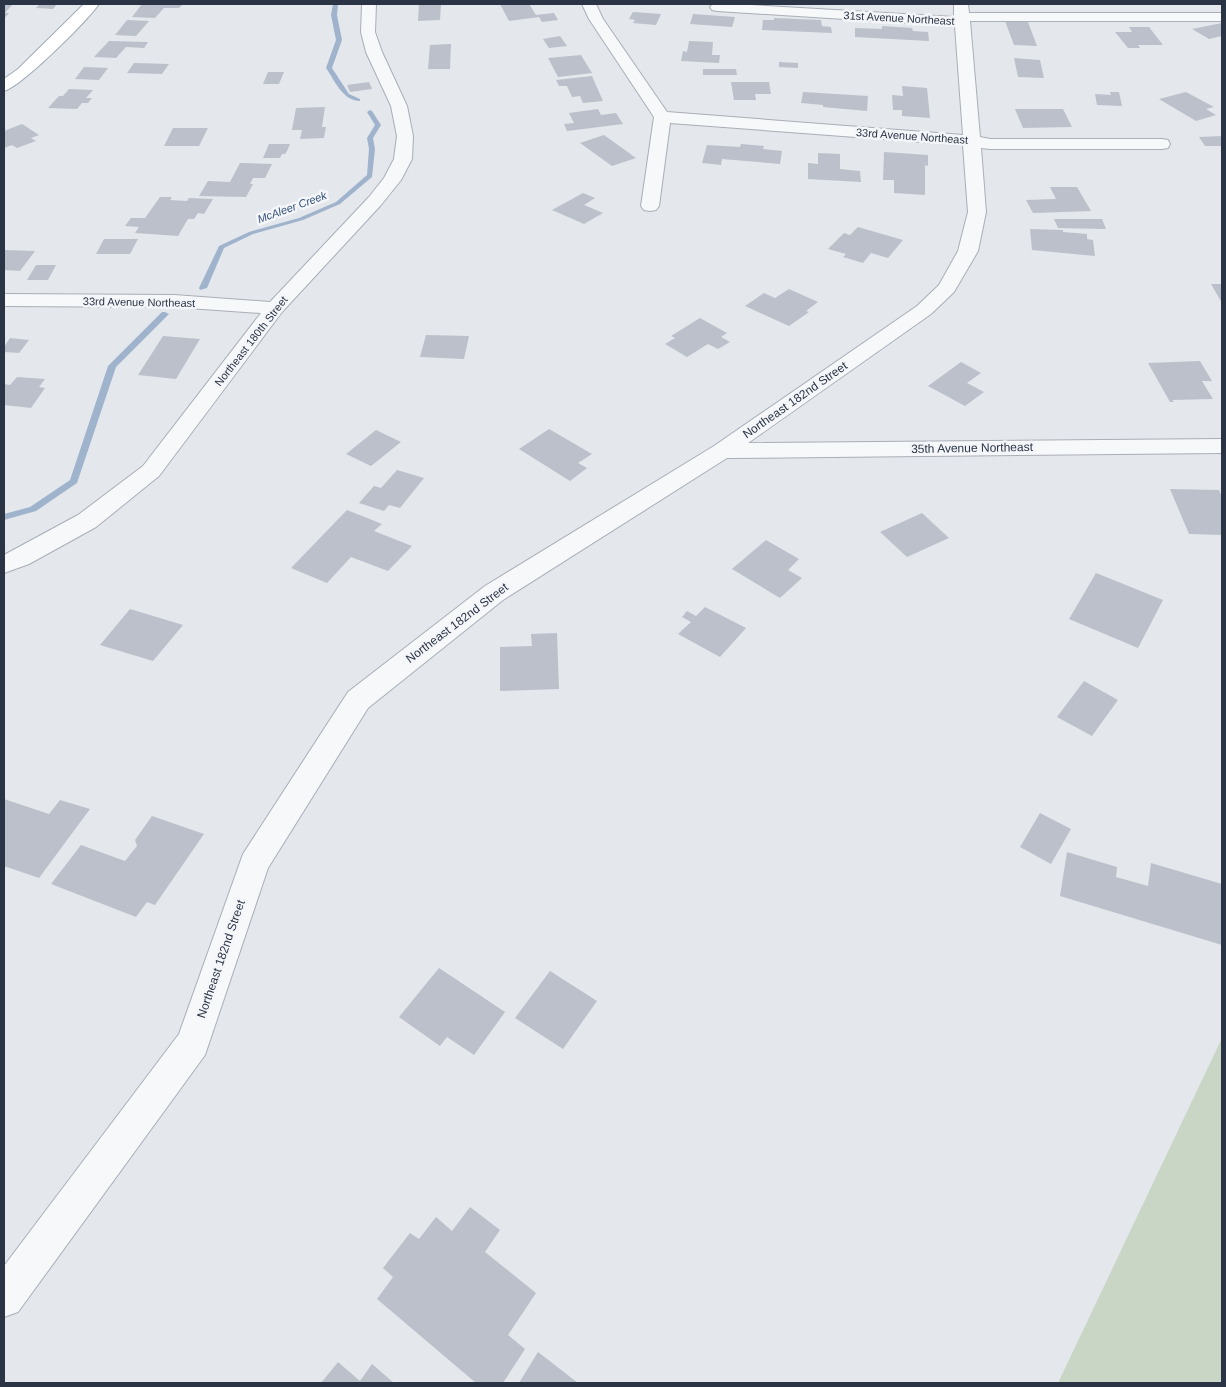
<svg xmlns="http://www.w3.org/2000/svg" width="1226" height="1387" viewBox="0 0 1226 1387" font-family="Helvetica,sans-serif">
  <rect width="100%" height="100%" fill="#e4e7ec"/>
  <path fill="#c9d6c5" d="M 1222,1038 L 1222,1383 L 1058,1383 Z"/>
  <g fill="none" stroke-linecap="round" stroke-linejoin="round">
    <path fill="#9fb4cc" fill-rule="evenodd" d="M 333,4 L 338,4 L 337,15 L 342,40 L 332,68 L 349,94 L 360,99 L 360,101 C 343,101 335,81 326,68 L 336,40 L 331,15 Z
      M 370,110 L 372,111 L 381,125 L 373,138 L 375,149 L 372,177 L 340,204 L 303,220 L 253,234 L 224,248 L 207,288 L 200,290 L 199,288 L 219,246 L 249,232 L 299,218 L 336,202 L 367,175 L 369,149 L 367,138 L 375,125 L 367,112 Z
      M 162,312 L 165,312 L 169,314 L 116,367 L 77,483 L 36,511 L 4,520 L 4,514 L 30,507 L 70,480 L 108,366 Z"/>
  </g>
  <path fill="#bbc0ca" d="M 4,4 L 13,4 L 5,13 L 9,13 L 4,19 Z
    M 40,4 L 57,4 L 53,9 L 36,8 Z
    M 142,4 L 183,4 L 179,8 L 164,8 L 155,18 L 132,17 Z
    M 419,4 L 441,4 L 440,20 L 418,21 Z
    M 500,4 L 529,4 L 536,15 L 554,13 L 558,20 L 542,22 L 539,17 L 509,21 Z
    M 633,12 L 661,14 L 656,25 L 633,23 L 635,20 L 629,19 Z
    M 693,14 L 735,17 L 732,27 L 690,24 Z
    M 774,18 L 821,20 L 822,26 L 831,27 L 832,33 L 762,30 L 763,20 L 774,20 Z
    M 127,20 L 149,21 L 136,36 L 115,35 Z
    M 1005,21 L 1028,22 L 1037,46 L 1014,45 Z
    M 1222,23 L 1222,36 L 1209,39 L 1192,29 Z
    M 882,26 L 912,28 L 913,31 L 928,32 L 929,41 L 855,37 L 855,28 L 882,29 Z
    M 1129,27 L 1149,27 L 1163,45 L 1138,45 L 1140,48 L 1128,48 L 1115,32 L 1132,32 Z
    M 560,36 L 567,46 L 549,48 L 543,39 Z
    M 109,41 L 148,42 L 144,48 L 126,47 L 116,58 L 94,57 Z
    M 689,41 L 713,42 L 712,55 L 720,55 L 719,63 L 681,61 L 683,51 L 687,52 Z
    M 451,44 L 450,69 L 428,69 L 430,45 Z
    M 581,55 L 592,73 L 558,77 L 548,58 Z
    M 1014,58 L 1040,60 L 1044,78 L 1018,77 Z
    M 779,62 L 798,63 L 798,68 L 779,67 Z
    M 134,63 L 169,64 L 162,74 L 127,73 Z
    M 84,67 L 108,68 L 99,80 L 75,79 Z
    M 703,69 L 736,69 L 737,75 L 703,75 Z
    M 268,72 L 284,72 L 279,84 L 263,84 Z
    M 592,76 L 603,101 L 583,103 L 580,96 L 572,97 L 567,86 L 559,86 L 556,80 Z
    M 369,82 L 372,89 L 350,92 L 347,85 Z
    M 731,82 L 769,82 L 771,94 L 755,94 L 756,100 L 734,100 Z
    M 902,86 L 927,88 L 930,118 L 902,116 L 902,110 L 893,110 L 892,95 L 903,96 Z
    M 69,89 L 93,90 L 86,98 L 92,98 L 88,103 L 82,103 L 77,109 L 48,108 L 59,96 L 63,96 Z
    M 803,92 L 868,96 L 867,111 L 823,107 L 823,105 L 801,103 Z
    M 1110,92 L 1119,92 L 1122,106 L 1097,105 L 1095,94 L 1111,95 Z
    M 1186,92 L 1214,107 L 1206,109 L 1216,115 L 1196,121 L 1159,99 Z
    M 325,107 L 322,127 L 326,127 L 324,138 L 300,139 L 302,130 L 292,130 L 296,108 Z
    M 598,109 L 601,115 L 616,113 L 623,124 L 567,131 L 564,124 L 574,123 L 569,113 Z
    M 1015,109 L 1063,109 L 1072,127 L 1023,128 Z
    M 22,124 L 39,135 L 31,138 L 36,141 L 17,148 L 12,145 L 4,148 L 4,131 Z
    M 173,128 L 208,128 L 199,146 L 164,146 Z
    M 604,135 L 636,158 L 612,166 L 580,143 Z
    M 1222,136 L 1222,146 L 1205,146 L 1199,137 Z
    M 269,144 L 290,144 L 287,151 L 285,154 L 282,154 L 280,158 L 263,158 Z
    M 741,144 L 764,146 L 763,149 L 782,151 L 780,164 L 722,159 L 721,165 L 702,163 L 707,145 L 740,147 Z
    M 884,152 L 928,155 L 928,166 L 925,165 L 925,195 L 894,193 L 894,180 L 883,180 Z
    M 818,153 L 840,154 L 840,169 L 860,171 L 861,182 L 808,179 L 808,163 L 818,164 Z
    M 240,163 L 272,164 L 265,178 L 253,178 L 250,184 L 253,184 L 246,197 L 199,196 L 208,181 L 230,182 Z
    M 1050,187 L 1077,187 L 1091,211 L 1033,213 L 1026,200 L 1056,199 Z
    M 583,193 L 595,198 L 584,205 L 603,213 L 584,224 L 552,210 Z
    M 160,197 L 172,197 L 170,200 L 187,201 L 189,198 L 213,199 L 204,214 L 198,213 L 194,219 L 188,219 L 178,236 L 135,233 L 139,227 L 125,226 L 131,218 L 145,218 Z
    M 1054,219 L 1102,219 L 1106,229 L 1058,228 Z
    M 858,227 L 903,240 L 888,258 L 871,253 L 863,263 L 843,257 L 846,254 L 828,249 L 844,233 L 850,235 Z
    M 1030,229 L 1063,230 L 1063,232 L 1087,234 L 1087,239 L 1093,240 L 1095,256 L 1032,250 Z
    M 104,239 L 138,239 L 130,254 L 96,254 Z
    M 4,250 L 35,251 L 20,271 L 4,270 Z
    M 36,265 L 56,265 L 48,280 L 27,280 Z
    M 1211,284 L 1222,284 L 1222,303 Z
    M 789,289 L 818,302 L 806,311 L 809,312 L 789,326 L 745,306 L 764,293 L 775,298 Z
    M 700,318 L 727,333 L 721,337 L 730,342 L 718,349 L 708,344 L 687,357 L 665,344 L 675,338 L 671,336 Z
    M 426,335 L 469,336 L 464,359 L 420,357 Z
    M 163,336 L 200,339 L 176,379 L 138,375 Z
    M 10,338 L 29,340 L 19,353 L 4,352 L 4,347 Z
    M 1200,361 L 1212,381 L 1202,381 L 1213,399 L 1172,400 L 1174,402 L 1170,402 L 1148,363 Z
    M 961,362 L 981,373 L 967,383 L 984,392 L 965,406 L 928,386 Z
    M 17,377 L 45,379 L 39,387 L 45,388 L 31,408 L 4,405 L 4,384 L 10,385 Z
    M 549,429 L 592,454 L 578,463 L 587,468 L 570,481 L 519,449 Z
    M 376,430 L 401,442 L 371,466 L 346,454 Z
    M 397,470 L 424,478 L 400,508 L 389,505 L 384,511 L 359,503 L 374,486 L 381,488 Z
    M 1170,489 L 1219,490 L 1222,497 L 1222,535 L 1189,534 Z
    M 347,510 L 382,524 L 374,531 L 412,546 L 388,571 L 351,557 L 327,583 L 291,568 Z
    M 922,513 L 949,538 L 907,557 L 880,532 Z
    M 766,540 L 799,559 L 788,570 L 802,578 L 780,598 L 732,569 Z
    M 1096,573 L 1163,600 L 1138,648 L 1069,619 Z
    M 705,607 L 746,628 L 720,657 L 678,634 L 691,622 L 682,617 L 687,611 L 696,616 Z
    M 130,609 L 183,625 L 153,661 L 100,645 Z
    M 557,633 L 559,689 L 500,691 L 500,647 L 532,646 L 531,634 Z
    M 1084,681 L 1118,700 L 1092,736 L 1057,717 Z
    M 4,799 L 49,814 L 60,800 L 90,809 L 39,878 L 4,866 Z
    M 1040,813 L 1071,829 L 1051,864 L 1020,847 Z
    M 152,816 L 204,834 L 155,905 L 147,902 L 136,917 L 51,884 L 81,845 L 125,861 L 137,846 L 135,840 Z
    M 1067,852 L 1117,867 L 1116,877 L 1148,886 L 1151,863 L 1222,884 L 1222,945 L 1060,896 Z
    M 439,968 L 505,1012 L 474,1055 L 447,1037 L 440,1046 L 399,1017 Z
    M 550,971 L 597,1001 L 563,1049 L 515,1018 Z
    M 470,1207 L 500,1230 L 485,1252 L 536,1293 L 508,1335 L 525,1349 L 503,1383 L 476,1383 L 377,1299 L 393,1277 L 383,1268 L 410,1233 L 419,1239 L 436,1217 L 452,1231 Z
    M 538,1352 L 578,1383 L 519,1383 Z
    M 338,1362 L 360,1381 L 372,1364 L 394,1383 L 321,1383 Z"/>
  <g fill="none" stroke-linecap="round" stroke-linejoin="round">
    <g stroke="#a9aeb7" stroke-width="2">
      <path id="minor" d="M 362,4 L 376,4 L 375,32 L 382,52 L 407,106 L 413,136 L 412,159 L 401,180 L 381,205 L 282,312 L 159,476 L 96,527 L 29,564 L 4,573 L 4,555 L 78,515 L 143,466 L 261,313 L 174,307 L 4,306 L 4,294 L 174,295 L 270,302 L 369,197 L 384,178 L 394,159 L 397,136 L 391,106 L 366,52 L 361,32 Z
        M 582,4 L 596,4 L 603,19 L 667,112 L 963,135 L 955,26 L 717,11 L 712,10 L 710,7 L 713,4 L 734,4 L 954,17 L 954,4 L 968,4 L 969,13 L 1222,13 L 1222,21 L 970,21 L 980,137 L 990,139 L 1162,139 L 1168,140 L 1170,144 L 1168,148 L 1162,149 L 990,149 L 981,148 L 986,212 L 978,251 L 954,292 L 931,314 L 748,443 L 1222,439 L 1222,453 L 727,458 L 503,600 L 368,708 L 268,868 L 205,1055 L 18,1312 L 4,1317 L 4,1266 L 179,1034 L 243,854 L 348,692 L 485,586 L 714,446 L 917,306 L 939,285 L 958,251 L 968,212 L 963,145 L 670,123 L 659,206 L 656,210 L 650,211 L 644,210 L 641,206 L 654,117 L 589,19 Z"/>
    </g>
    <g stroke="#a3abb8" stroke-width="2">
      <path id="major" d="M 84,4 L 99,4 C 87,21 21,87 4,91 L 4,79 L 18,69 Z"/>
    </g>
    <use href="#minor" fill="#f7f8fa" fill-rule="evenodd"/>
    <use href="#major" fill="#fff" fill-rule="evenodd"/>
  </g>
  <g text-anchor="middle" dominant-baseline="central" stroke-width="5" stroke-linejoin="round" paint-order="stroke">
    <g font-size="11" fill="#2b3445" stroke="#f4f6f9">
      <text transform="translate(899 18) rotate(3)">31st Avenue Northeast</text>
      <text transform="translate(912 136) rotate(4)">33rd Avenue Northeast</text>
      <text transform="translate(139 302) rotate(1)">33rd Avenue Northeast</text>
      <text transform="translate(251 341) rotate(-52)">Northeast 180th Street</text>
    </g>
    <g font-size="11" font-style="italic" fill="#34527a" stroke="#f4f6f9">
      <text transform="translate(292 207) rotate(-20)">McAleer Creek</text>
    </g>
    <g font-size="12" fill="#2b3445" stroke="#f4f6f9">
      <text transform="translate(795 400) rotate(-35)">Northeast 182nd Street</text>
      <text transform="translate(972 448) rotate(-1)">35th Avenue Northeast</text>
      <text transform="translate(457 623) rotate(-37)">Northeast 182nd Street</text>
      <text transform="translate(221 959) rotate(-71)">Northeast 182nd Street</text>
    </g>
  </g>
  <rect width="1226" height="1387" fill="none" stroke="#2b3445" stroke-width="10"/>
</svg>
